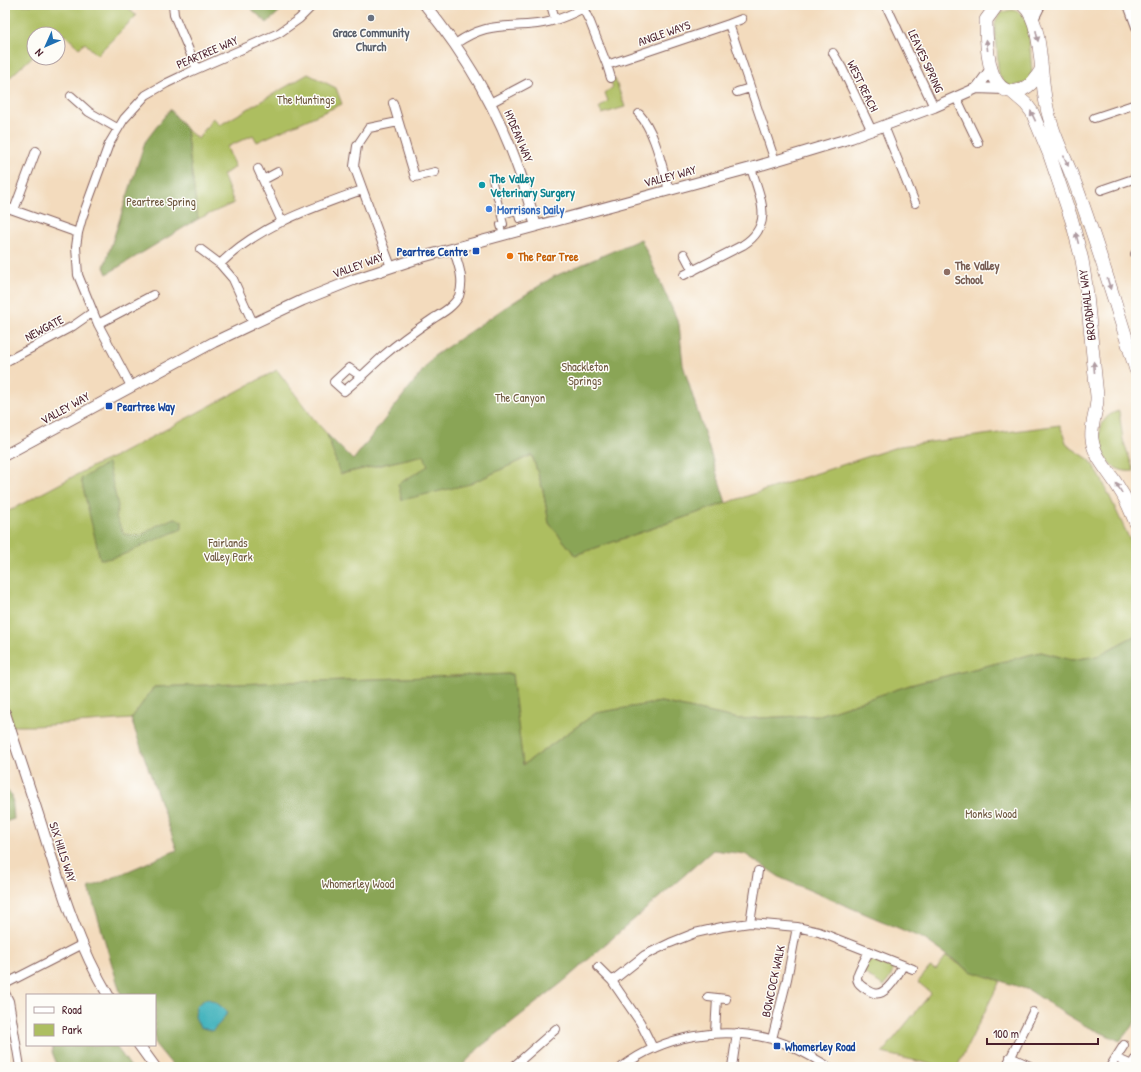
<svg xmlns="http://www.w3.org/2000/svg" width="1141" height="1072" viewBox="0 0 1141 1072" font-family="'Patrick Hand',sans-serif">
  <rect width="100%" height="100%" fill="#fdfcf7"/>
  <filter id="ink" filterUnits="userSpaceOnUse"><feTurbulence type="fractalNoise" baseFrequency=".025" numOctaves="2"/><feDisplacementMap in="SourceGraphic" scale="8" xChannelSelector="R" yChannelSelector="G"/><feConvolveMatrix kernelMatrix="1 2 1 2 8 2 1 2 1" color-interpolation-filters="sRGB"/></filter>
  <filter id="wash" filterUnits="userSpaceOnUse"><feTurbulence type="fractalNoise" baseFrequency=".012" numOctaves="4" result="noise"/><feDisplacementMap in="SourceGraphic" scale="16" xChannelSelector="R" yChannelSelector="G"/><feGaussianBlur stdDeviation="0.9" result="paint"/><feColorMatrix in="noise" values="0 0 0 0 0 0 0 0 0 0 0 0 0 0 0 0 0 1.4 0 .05"/><feComposite in="paint" operator="in"/></filter>
  <g filter="url(#wash)">
    <rect width="100%" height="100%" fill="#f3dbbd"/>
    <path fill="#adbe61" stroke="#7c6e46" d="M 5,5 L 126,5 L 136,16 L 97,55 L 85,43 L 79,48 L 65,35 L 58,40 L 58,34 L 34,34 L 34,55 L 7,80 L 5,94 Z
      M 1013,10 L 1017,11 L 1024,16 L 1028,23 L 1032,72 L 1028,83 L 1008,87 C 1005,83 1000,78 999,74 C 997,66 998,56 997,48 C 995,32 989,11 1013,10 Z
      M 308,74 L 336,88 L 342,104 L 257,142 L 253,135 L 227,147 L 235,167 L 223,175 L 234,203 L 198,219 L 186,129 L 198,139 L 213,118 L 220,125 Z
      M 615,79 L 625,107 L 602,114 L 599,108 L 608,101 L 605,93 L 613,87 L 610,81 Z
      M 277,370 L 313,418 L 327,434 L 341,474 L 424,455 L 470,484 L 532,455 L 543,490 L 549,523 L 575,555 L 726,503 L 900,446 L 1060,425 L 1067,445 L 1090,460 L 1102,480 L 1136,553 L 1136,635 L 1097,656 L 1072,660 L 1041,652 L 910,685 L 820,715 L 739,719 L 661,702 L 596,713 L 523,765 L 511,674 L 154,687 L 131,719 L 35,726 L 5,726 L 5,513 L 91,467 L 120,454 Z
      M 1119,411 L 1123,440 L 1134,471 C 1097,476 1086,418 1119,411 Z
      M 946,956 L 970,971 L 1000,981 L 957,1067 L 943,1067 L 882,1053 L 931,993 L 918,982 L 930,967 L 936,970 Z
      M 874,957 L 890,962 C 896,972 890,978 884,986 L 862,972 L 866,964 Z"/>
    <path fill="#8aa557" stroke="#6a6241" d="M 247,5 L 283,5 L 279,12 L 267,23 Z
      M 170,109 L 186,129 L 198,219 L 107,274 L 104,267 L 145,142 Z
      M 641,239 L 679,324 L 683,365 L 726,503 L 575,555 L 549,523 L 543,490 L 532,455 L 470,484 L 402,500 L 398,484 L 428,466 L 424,455 L 340,474 L 327,434 L 353,460 L 434,356 L 503,309 L 553,277 Z
      M 108,463 L 118,506 L 116,517 L 124,534 L 140,536 L 156,526 L 174,518 L 182,521 L 182,529 C 172,533 162,537 153,541 C 135,548 120,560 100,559 L 81,479 Z
      M 1136,635 L 1136,1021 L 1120,1041 L 1084,1025 L 1062,1012 L 1029,990 L 970,971 L 924,939 L 781,878 L 745,854 L 713,850 L 564,981 L 479,1048 L 461,1067 L 174,1067 L 155,1044 L 155,995 L 121,995 L 89,888 L 177,850 L 131,719 L 154,687 L 512,674 L 523,765 L 596,713 L 661,702 L 739,719 L 820,715 L 910,685 L 1041,652 L 1072,660 L 1097,656 Z
      M 5,789 L 12,795 L 14,819 L 5,822 Z
      M 53,1045 L 115,1045 L 131,1067 L 58,1067 L 52,1052 Z"/>
    <path fill="#45b4bd" stroke="#486a74" d="M 207,998 L 218,1004 L 228,1012 L 220,1023 L 212,1031 L 200,1027 L 195,1017 L 196,1006 Z"/>
  </g>
  <g filter="url(#ink)">
    <g fill="none" stroke-linecap="round" stroke-linejoin="round">
      <g stroke="#85615e" stroke-width="8">
        <path id="pedestrian" d="M 492,179 L 504,224 L 500,225 L 503,235
          M 502,215 L 517,211 L 519,219 L 532,215"/>
      </g>
      <g stroke="#85615e" stroke-width="10">
        <path id="minor" d="M 173,5 L 174,15 L 197,69
          M 551,5 L 555,19
          M 886,5 L 934,107
          M 1128,5 L 1136,27
          M 583,8 L 590,22 L 607,65 L 729,24 L 775,161
          M 729,24 L 742,19
          M 455,44 C 486,22 502,28 537,24 C 555,22 573,14 589,5
          M 833,53 L 842,68 L 872,131
          M 607,65 L 611,78
          M 737,92 L 750,88
          M 71,96 L 89,112 L 117,128
          M 956,97 L 978,143
          M 393,103 L 415,177 L 435,172
          M 490,103 L 528,83
          M 639,114 C 655,131 662,167 669,190
          M 1094,118 L 1136,104
          M 884,126 L 915,203
          M 258,169 L 282,222
          M 263,180 L 278,172
          M 1101,190 L 1136,178
          M 5,207 L 78,233
          M 14,210 L 36,151
          M 200,249 L 220,264 L 233,279 L 253,323
          M 684,254 L 693,271
          M 1135,254 L 1136,254
          M 220,264 C 258,226 312,208 362,190
          M 391,267 L 354,166 L 357,146 L 369,128 L 398,122
          M 684,275 L 743,245 C 775,225 760,197 751,168
          M 98,324 L 153,295
          M 5,362 L 73,326 L 93,312
          M 362,377 L 349,368 L 334,382 L 344,391 C 358,380 370,368 383,356 C 399,342 416,330 434,318 C 444,312 454,306 459,296 C 465,280 458,263 453,248
          M 131,386 L 98,324 L 78,275 L 76,247 L 78,233 L 82,218 L 109,144 L 124,119 L 146,95 L 167,83 L 190,72 L 279,33 L 299,19 L 313,5
          M 750,923 L 758,871
          M 869,951 C 866,959 859,968 857,977 C 857,982 859,984 863,987 C 866,989 870,992 874,993 C 886,997 899,973 903,965
          M 598,967 L 612,981
          M 5,984 L 83,944
          M 5,993 L 9,1001 L 20,1067
          M 708,997 L 726,999
          M 715,1033 L 717,998
          M 772,1039 L 787,979 L 797,927
          M 653,1048 L 640,1022 L 612,981 L 645,955 L 670,943 L 695,933 L 722,927 L 750,923 L 797,927 L 819,932 L 913,969
          M 1010,1057 L 1032,1067
          M 1116,1058 L 1134,1066
          M 513,1067 L 556,1029
          M 622,1067 C 664,1035 721,1026 771,1039 C 792,1045 811,1056 829,1067
          M 732,1067 L 737,1033
          M 1006,1067 L 1033,1012
          M 1110,1067 L 1124,1045"/>
      </g>
      <g stroke="#85615e" stroke-width="12">
        <path id="tertiary" d="M 425,5 C 467,56 500,114 521,176 C 527,193 531,210 536,226
          M 1033,19 L 1040,5
          M 977,88 L 1004,89
          M 5,455 L 214,342 L 303,300 L 353,280 L 422,257 L 751,168 L 851,138 L 934,107 L 977,88 L 991,69
          M 5,713 C 19,757 34,800 47,843 C 63,895 80,948 108,995
          M 139,1045 L 155,1067"/>
      </g>
      <g stroke="#85615e" stroke-width="14">
        <path id="primary" d="M 1134,1067 L 1136,1061"/>
      </g>
      <g stroke="#85615e" stroke-width="14">
        <path id="trunk" d="M 997,5 L 986,20 C 986,38 986,96 1016,91 C 1028,90 1035,80 1041,70
          M 1023,5 C 1043,21 1040,78 1046,103 C 1052,136 1069,164 1079,194 C 1100,252 1118,311 1136,370
          M 1012,92 L 1026,104 L 1032,112 L 1049,153 L 1072,221 L 1082,260 L 1086,286 L 1097,396 C 1098,410 1090,424 1092,439 C 1094,458 1111,473 1120,490 C 1127,500 1131,512 1136,523"/>
      </g>
      <use href="#pedestrian" stroke="#fff" stroke-width="6"/>
      <use href="#minor" stroke="#fff" stroke-width="8"/>
      <use href="#tertiary" stroke="#fff" stroke-width="10"/>
      <use href="#primary" stroke="#fff" stroke-width="12"/>
      <use href="#trunk" stroke="#fff" stroke-width="13"/>
    </g>
    <defs><path id="oneway-solid" d="M-6-.8H1V-3.2L6.5 0L1 3.2V.8H-6Z"/></defs>
    <g fill="#ae9aa0">
      <use href="#oneway-solid" transform="translate(1037 36) rotate(79)"/>
      <use href="#oneway-solid" transform="translate(987 45) rotate(-96)"/>
      <use href="#oneway-solid" transform="translate(1033 116) rotate(-115)"/>
      <use href="#oneway-solid" transform="translate(1066 161) rotate(66)"/>
      <use href="#oneway-solid" transform="translate(1077 238) rotate(-104)"/>
      <use href="#oneway-solid" transform="translate(1109 284) rotate(73)"/>
      <use href="#oneway-solid" transform="translate(1094 367) rotate(-95)"/>
      <use href="#oneway-solid" transform="translate(1119 488) rotate(-121)"/>
    </g>
  </g>
  <circle fill="#6b7280" stroke="#fdfcf7" stroke-width="1.5" cx="371" cy="18" r="4"/>
  <circle fill="#0f9aa8" stroke="#fdfcf7" stroke-width="1.5" cx="482" cy="185" r="4"/>
  <circle fill="#3f7fe0" stroke="#fdfcf7" stroke-width="1.5" cx="489" cy="209" r="4"/>
  <g fill="#1a4fb4" stroke="#fdfcf7" stroke-width="1.5">
    <rect x="472" y="247" width="8" height="8" rx="2"/>
    <rect x="105" y="402" width="8" height="8" rx="2"/>
    <rect x="773" y="1042" width="8" height="8" rx="2"/>
  </g>
  <circle fill="#e8710a" stroke="#fdfcf7" stroke-width="1.5" cx="510" cy="256" r="4"/>
  <circle fill="#8d6e63" stroke="#fdfcf7" stroke-width="1.5" cx="947" cy="272" r="4"/>
  <g text-anchor="middle" dominant-baseline="central" stroke-width="3" stroke-linejoin="round" paint-order="stroke">
    <g font-size="12" font-weight="bold" fill="#5b616d" stroke="#fdfcf7">
      <text x="371" y="32">Grace Community<tspan x="371" dy="14">Church</tspan></text>
    </g>
    <g font-size="12" fill="#4a1f2b" stroke="#fdfcf7">
      <text transform="translate(664 33) rotate(-19)">ANGLE WAYS</text>
      <text transform="translate(207 52) rotate(-23)">PEARTREE WAY</text>
      <text transform="translate(926 61) rotate(65)">LEAVES SPRING</text>
      <text transform="translate(863 86) rotate(64)">WEST REACH</text>
      <text transform="translate(519 136) rotate(67)">HYDEAN WAY</text>
      <text transform="translate(670 176) rotate(-15)">VALLEY WAY</text>
      <text transform="translate(358 265) rotate(-20)">VALLEY WAY</text>
      <text transform="translate(1087 305) rotate(-97)">BROADHALL WAY</text>
      <text transform="translate(44 328) rotate(-28)">NEWGATE</text>
      <text transform="translate(65 408) rotate(-29)">VALLEY WAY</text>
      <text transform="translate(63 852) rotate(72)">SIX HILLS WAY</text>
      <text transform="translate(773 981) rotate(-78)">BOWCOCK WALK</text>
    </g>
    <g font-size="12" fill="#6d573e" stroke="#fdfcf7">
      <text x="306" y="99">The Muntings</text>
      <text x="161" y="201">Peartree Spring</text>
      <text x="585" y="366">Shackleton<tspan x="585" dy="14">Springs</tspan></text>
      <text x="520" y="397">The Canyon</text>
      <text x="228" y="542">Fairlands<tspan x="228" dy="14">Valley Park</tspan></text>
      <text x="991" y="813">Monks Wood</text>
      <text x="358" y="883">Whomerley Wood</text>
    </g>
    <g font-size="12" font-weight="bold" fill="#0d838f" stroke="#fdfcf7" text-anchor="start">
      <text x="490" y="178">The Valley<tspan x="490" dy="14">Veterinary Surgery</tspan></text>
    </g>
    <g font-size="12" font-weight="bold" fill="#366cbe" stroke="#fdfcf7" text-anchor="start">
      <text x="497" y="209">Morrisons Daily</text>
    </g>
    <g font-size="12" font-weight="bold" fill="#164399" stroke="#fdfcf7" text-anchor="start">
      <text x="468" y="251" text-anchor="end">Peartree Centre</text>
      <text x="117" y="406">Peartree Way</text>
      <text x="785" y="1046">Whomerley Road</text>
    </g>
    <g font-size="12" font-weight="bold" fill="#c56008" stroke="#fdfcf7" text-anchor="start">
      <text x="518" y="256">The Pear Tree</text>
    </g>
    <g font-size="12" font-weight="bold" fill="#785e54" stroke="#fdfcf7" text-anchor="start">
      <text x="955" y="265">The Valley<tspan x="955" dy="14">School</tspan></text>
    </g>
  </g>
  <rect width="1141" height="1072" fill="none" stroke="#fdfcf7" stroke-width="20"/>
  <rect x="26" y="994" width="130" height="52" fill="#fdfcf7" stroke="#b5a4a5"/>
  <rect x="34" y="1007" width="20" height="6" fill="#ffffff" stroke="#b5a4a5"/>
  <text x="62" y="1014" font-size="12" fill="#4a1f2b">Road</text>
  <rect x="34" y="1024" width="20" height="12" fill="#adbe61" stroke="#b5a4a5"/>
  <text x="62" y="1034" font-size="12" fill="#4a1f2b">Park</text>
  <g transform="translate(46 46) rotate(225)"><circle r="19" fill="#fdfcf7" stroke="#b5a4a5"/>
  <path d="M0-3L7 15L0 10L-7 15Z" fill="#1f6fb2"/>
  <text y="-6" font-size="11" font-weight="bold" text-anchor="middle" fill="#4a1f2b">N</text>
  </g>
  <path d="M987 1038v6h111v-6" fill="none" stroke="#4a1f2b" stroke-width="2"/>
  <text x="993" y="1038" font-size="12" fill="#4a1f2b" stroke="#fdfcf7" stroke-width="3" paint-order="stroke">100 m</text>
</svg>
